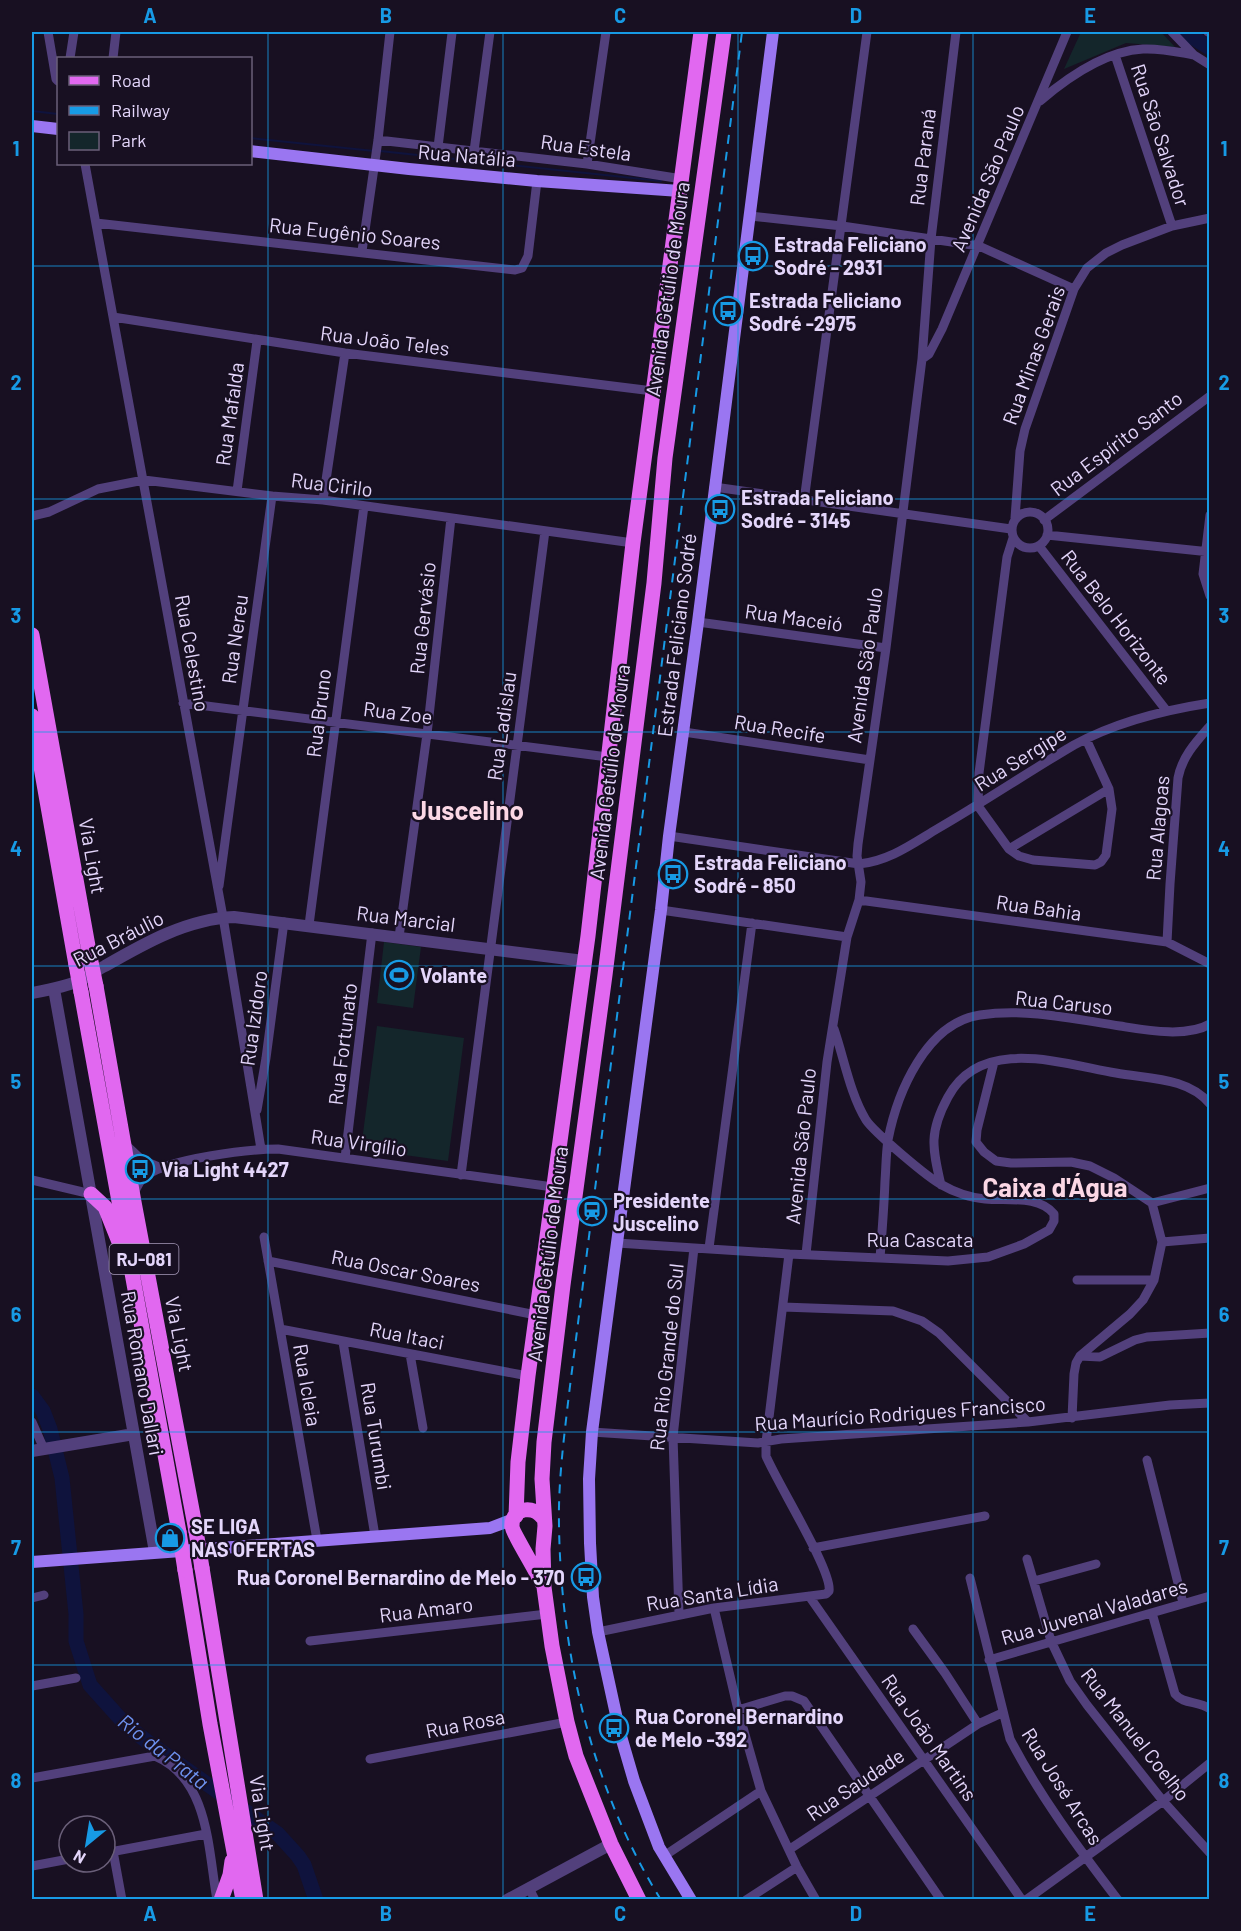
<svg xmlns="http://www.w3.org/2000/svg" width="1241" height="1931" viewBox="0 0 1241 1931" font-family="Barlow,sans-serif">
  <rect width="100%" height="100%" fill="#181022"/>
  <path fill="#14262b" d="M 1081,32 L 1161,32 L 1175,47 L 1126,43 L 1064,69 Z
    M 384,942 L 421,947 L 413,1008 L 377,1003 Z
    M 377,1026 L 464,1038 L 448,1161 L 361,1149 Z"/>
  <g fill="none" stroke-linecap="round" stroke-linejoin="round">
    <path stroke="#0f133d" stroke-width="2" d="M 32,111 L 58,114
      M 250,138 L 374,151
      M 380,151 L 661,181"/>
    <path stroke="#0f133d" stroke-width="15" d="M 1184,32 L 1210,48
      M 32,1396 L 43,1411 L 50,1429 L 62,1478 L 76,1614 L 76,1641 L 90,1685 L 125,1724 L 149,1743 L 278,1834 L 298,1856 L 304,1865 L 316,1900"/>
    <path stroke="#52407c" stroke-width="9" d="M 48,32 L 56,79 L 58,81
      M 1172,32 L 1194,55 L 1210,65
      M 1208,32 L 1210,33
      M 1115,55 L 1172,226
      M 70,58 L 74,32
      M 113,58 L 116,32
      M 1040,101 C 1068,77 1105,51 1143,49 C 1160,48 1177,52 1194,55
      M 378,140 L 587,164 L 682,179
      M 438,147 L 452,33
      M 474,151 L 490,32
      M 85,164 L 223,917 L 261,1149
      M 587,164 L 606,32
      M 750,216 L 842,226 L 979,246 L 1074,289
      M 96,223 L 515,270 L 522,268 L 528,256 L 537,181
      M 362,251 L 378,140 L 390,32
      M 113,317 L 345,353 L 653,391
      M 922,359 L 931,239 L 956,32
      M 714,487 L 1011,529
      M 237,491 L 257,341
      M 323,500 L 345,353
      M 804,501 L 867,32
      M1012 530a18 18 0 1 1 36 0a18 18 0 1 1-36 0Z
      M 1210,515 L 1203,574 L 1210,596
      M 32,516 L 49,512 L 98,489 L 144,480 L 272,496 L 323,500 L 633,543
      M 1015,518 L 1020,451 L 1025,429 L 1074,289 L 1087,268 L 1106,253 L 1122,245 L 1172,226 L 1210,218
      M 1044,520 L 1210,396
      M 1047,535 L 1210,552
      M 1013,538 L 1007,557 L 979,773 L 978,806 L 1009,849 L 1019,856 L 1033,860 L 1095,865 L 1101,862 L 1106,855 L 1112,809 L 1109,789 L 1086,739
      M 1039,546 L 1166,710
      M 698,622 L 886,648
      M 183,703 L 608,757
      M 684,732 L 870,760
      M 669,836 L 859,864 C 889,861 912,844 937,829 C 984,802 1028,772 1074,745 C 1114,723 1165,710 1210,703
      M 1009,849 L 1109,789
      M 219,886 L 272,496
      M 859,900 L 1167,942 L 1210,964
      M 661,910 L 847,937
      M 309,925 L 364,506
      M 399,937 L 427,734 L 451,518
      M 1167,942 L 1170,884 L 1178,778 C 1182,757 1195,743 1210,726
      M 994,1062 L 977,1130 L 976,1142 L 984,1152 L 996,1161 L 1011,1163 L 1071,1162 L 1090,1166 L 1114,1178 L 1152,1203 L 1162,1242 L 1154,1280 L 1143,1300 L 1130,1314 L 1080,1356 L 1076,1363 L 1074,1374 L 1072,1418
      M 257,1110 L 266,1058 L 284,922
      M 126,1145 L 142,1160 L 161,1168
      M 345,1158 L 372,933
      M 461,1175 L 545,531
      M 32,1180 L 91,1194
      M 941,1185 C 932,1147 929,1132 948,1097 C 981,1035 1063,1064 1116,1073 C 1148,1079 1188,1077 1210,1104
      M 134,1194 C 137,1186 140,1179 147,1175 C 170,1159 248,1149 278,1149 L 553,1187
      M 1152,1203 L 1210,1188
      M 264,1237 L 317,1540
      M 1162,1242 L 1210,1238
      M 617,1243 L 789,1254 L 948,1261 L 988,1257 L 1024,1244 L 1049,1230 L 1054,1221 L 1054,1214 C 1039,1195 1008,1201 985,1199 C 971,1198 954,1192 942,1185 C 928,1178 874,1132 866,1120 C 850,1094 844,1058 834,1029
      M 709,1248 L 752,923
      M 806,1254 L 827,1062 L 847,937 L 859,900 L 861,882 L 857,856 L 858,844 L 886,648 L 922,359 L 929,354 L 942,329 L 1067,32
      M 880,1258 C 882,1233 884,1207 885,1181 C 886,1168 886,1153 888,1140 C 897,1093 926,1023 980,1015 C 1026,1008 1074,1019 1120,1026 C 1145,1030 1186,1038 1210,1024
      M 268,1261 L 536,1315
      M 1077,1280 L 1154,1280
      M 783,1307 L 893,1311 L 922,1321 L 939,1333 L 1028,1422
      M 280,1329 L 528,1376
      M 343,1342 L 375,1536
      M 410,1354 L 423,1428
      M 1080,1356 L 1100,1357 L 1135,1340 L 1147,1337 L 1210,1333
      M 32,1422 L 44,1449
      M 592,1432 L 758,1443 L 781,1439 L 1028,1422 L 1170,1405 L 1210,1403
      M 1147,1460 L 1183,1603
      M 813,1548 L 985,1516
      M 1027,1559 L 1051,1641 L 1070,1681 L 1087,1705 L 1163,1801 L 1210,1853
      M 970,1578 L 1010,1739 C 1039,1795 1079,1849 1118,1900
      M 1034,1581 L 1096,1564
      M 809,1596 L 1022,1900
      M 32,1598 L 44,1595
      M 714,1608 L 738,1710 L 761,1791 L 797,1867 L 816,1900
      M 1152,1613 L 1175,1694 C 1184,1705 1198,1700 1210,1709
      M 679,1614 L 673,1437 L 694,1248
      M 913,1629 L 945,1673 L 978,1724
      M 598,1632 L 714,1608 L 826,1594 L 829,1591 C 833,1572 776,1481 766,1456 L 766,1442 L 789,1254
      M 310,1641 L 547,1614
      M 989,1660 L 1210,1596
      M 32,1686 L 76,1678
      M 738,1710 L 785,1696 L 792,1696 L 804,1701 L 941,1900
      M 370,1759 L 567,1722
      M 32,1778 L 155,1756 C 209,1779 208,1849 217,1900
      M 790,1849 L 978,1724 L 1002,1713
      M 113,1851 L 122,1900
      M 105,1853 L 206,1834
      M 664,1856 L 761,1791
      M 32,1866 L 69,1859
      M 529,1888 L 535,1900
      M 746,1900 L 797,1867
      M 1026,1900 L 1163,1801 L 1210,1763"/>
    <path stroke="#52407c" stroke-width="12" d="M 54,989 L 155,1552
      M 32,993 C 48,990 65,987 81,980 C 89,976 97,970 105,966 C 145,943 187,919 234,917 L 584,961
      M 32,1451 L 134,1434
      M 507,1900 L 611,1844"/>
    <path stroke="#9a76f1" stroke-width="12" d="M 32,126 L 58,129
      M 250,151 L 409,169 L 537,181 L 680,191
      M 32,1562 L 490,1528 L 514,1519
      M 691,1900 L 659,1847 L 634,1781 L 620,1733 L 598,1632 L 593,1597 L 590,1543 L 589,1479 L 592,1432 L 661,910 L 669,836 L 698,622 L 773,32"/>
    <path stroke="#e168f0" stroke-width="15" d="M 32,635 L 90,957
      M 32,716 L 76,965
      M 96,986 L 134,1202 L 196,1531
      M 81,992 L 179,1532
      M 91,1194 L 105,1207 L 119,1242
      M 516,1516 L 518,1462 L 528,1376 L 588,936 L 633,543 L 701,32
      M 202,1568 L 256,1900
      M 185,1570 L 210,1724 L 243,1900
      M 541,1582 C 537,1572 512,1532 512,1526 C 512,1507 534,1505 543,1518
      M 221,1900 L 230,1875 L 232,1861
      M 639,1900 L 611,1844 L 576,1756 L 567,1722 L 552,1646 L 544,1587 L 543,1549 L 545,1526 L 542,1479 L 544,1442 L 563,1285 L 605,975 L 654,583 L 665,458 L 724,32"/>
    <path stroke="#179ae5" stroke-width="2" stroke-dasharray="9 8" stroke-linecap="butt" d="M 661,1900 C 592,1789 561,1656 559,1526 C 558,1482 564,1438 569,1394 L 742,32"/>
    <path stroke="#e168f0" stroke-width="15" d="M 90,957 L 96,986
      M 76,965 L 81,992
      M 196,1531 L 202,1568
      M 179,1532 L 185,1570"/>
  </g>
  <path fill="none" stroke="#179ae5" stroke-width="1.5" stroke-opacity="0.55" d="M 268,32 L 268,1900M 503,32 L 503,1900M 738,32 L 738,1900M 973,32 L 973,1900M 32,266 L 1210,266M 32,499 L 1210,499M 32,732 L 1210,732M 32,966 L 1210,966M 32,1199 L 1210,1199M 32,1432 L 1210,1432M 32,1665 L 1210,1665"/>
  <defs>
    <g id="bus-ring" transform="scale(1.5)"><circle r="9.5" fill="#181022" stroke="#179ae5" stroke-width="1.5"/><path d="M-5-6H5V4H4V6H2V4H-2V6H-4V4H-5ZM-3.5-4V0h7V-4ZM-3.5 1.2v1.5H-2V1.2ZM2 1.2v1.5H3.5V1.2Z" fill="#179ae5"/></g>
    <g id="stadium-ring" transform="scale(1.5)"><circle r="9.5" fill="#181022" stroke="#179ae5" stroke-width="1.5"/><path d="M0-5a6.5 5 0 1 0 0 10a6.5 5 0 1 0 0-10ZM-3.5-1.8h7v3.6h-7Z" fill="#179ae5"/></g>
    <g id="station-ring" transform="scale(1.5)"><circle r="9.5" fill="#181022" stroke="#179ae5" stroke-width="1.5"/><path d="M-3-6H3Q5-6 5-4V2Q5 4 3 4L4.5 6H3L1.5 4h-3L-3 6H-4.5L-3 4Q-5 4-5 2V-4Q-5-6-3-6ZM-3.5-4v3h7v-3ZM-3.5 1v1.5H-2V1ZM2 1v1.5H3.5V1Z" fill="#179ae5"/></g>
    <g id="shop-ring" transform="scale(1.5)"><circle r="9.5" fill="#181022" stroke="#179ae5" stroke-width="1.5"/><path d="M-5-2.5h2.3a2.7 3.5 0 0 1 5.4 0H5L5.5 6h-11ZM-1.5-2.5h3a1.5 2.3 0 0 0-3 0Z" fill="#179ae5"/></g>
  </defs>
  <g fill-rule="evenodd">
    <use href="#bus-ring" x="753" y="256"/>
    <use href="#bus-ring" x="728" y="311"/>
    <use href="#bus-ring" x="720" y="509"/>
    <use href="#bus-ring" x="673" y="874"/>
    <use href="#stadium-ring" x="399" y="975"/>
    <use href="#bus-ring" x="140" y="1169"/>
    <use href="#station-ring" x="592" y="1211"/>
    <use href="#shop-ring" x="170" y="1538"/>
    <use href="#bus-ring" x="586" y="1577"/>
    <use href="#bus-ring" x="614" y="1728"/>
  </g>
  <g text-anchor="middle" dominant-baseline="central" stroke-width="4.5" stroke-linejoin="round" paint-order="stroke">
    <rect fill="#181022" stroke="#a79bba" stroke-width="1.5" x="109.5" y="1244" width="69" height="30" rx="4.5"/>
    <g font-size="18" font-weight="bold" fill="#e4d6fb">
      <text x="144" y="1259">RJ-081</text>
    </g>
    <g font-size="20" fill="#e4d6fb" stroke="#181022">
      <text transform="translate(1161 135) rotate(72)">Rua São Salvador</text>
      <text transform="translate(586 147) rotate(8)">Rua Estela</text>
      <text transform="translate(467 155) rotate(5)">Rua Natália</text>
      <text transform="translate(922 157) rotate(-83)">Rua Paraná</text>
      <text transform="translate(987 178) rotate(-67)">Avenida São Paulo</text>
      <text transform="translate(355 233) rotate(6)">Rua Eugênio Soares</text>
      <text transform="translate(667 289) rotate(-82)">Avenida Getúlio de Moura</text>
      <text transform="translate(385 340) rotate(7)">Rua João Teles</text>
      <text transform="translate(1033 355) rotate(-70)">Rua Minas Gerais</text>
      <text transform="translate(229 414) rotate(-82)">Rua Mafalda</text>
      <text transform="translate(1116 443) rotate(-37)">Rua Espírito Santo</text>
      <text transform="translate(332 484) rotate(7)">Rua Cirilo</text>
      <text transform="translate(794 617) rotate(8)">Rua Maceió</text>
      <text transform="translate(1117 617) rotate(52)">Rua Belo Horizonte</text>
      <text transform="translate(422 618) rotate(-84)">Rua Gervásio</text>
      <text transform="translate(676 635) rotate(-83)">Estrada Feliciano Sodré</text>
      <text transform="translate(234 639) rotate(-82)">Rua Nereu</text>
      <text transform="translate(193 653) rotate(80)">Rua Celestino</text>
      <text transform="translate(864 665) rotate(-82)">Avenida São Paulo</text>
      <text transform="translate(398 712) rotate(7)">Rua Zoe</text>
      <text transform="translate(318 713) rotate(-83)">Rua Bruno</text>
      <text transform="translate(501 726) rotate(-82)">Rua Ladislau</text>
      <text transform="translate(780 728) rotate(9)">Rua Recife</text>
      <text transform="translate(1020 758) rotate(-32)">Rua Sergipe</text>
      <text transform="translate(609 772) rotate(-83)">Avenida Getúlio de Moura</text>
      <text transform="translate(1157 828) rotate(-85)">Rua Alagoas</text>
      <text transform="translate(93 856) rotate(80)">Via Light</text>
      <text transform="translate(1039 907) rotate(8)">Rua Bahia</text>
      <text transform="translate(406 918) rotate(7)">Rua Marcial</text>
      <text transform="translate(118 938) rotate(-27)">Rua Bráulio</text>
      <text transform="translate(1064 1002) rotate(6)">Rua Caruso</text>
      <text transform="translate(253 1018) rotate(-82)">Rua Izidoro</text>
      <text transform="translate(342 1044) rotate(-83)">Rua Fortunato</text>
      <text transform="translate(359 1142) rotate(8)">Rua Virgílio</text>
      <text transform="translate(800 1146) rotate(-84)">Avenida São Paulo</text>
      <text x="920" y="1239">Rua Cascata</text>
      <text transform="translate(547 1254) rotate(-83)">Avenida Getúlio de Moura</text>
      <text transform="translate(406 1270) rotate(11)">Rua Oscar Soares</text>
      <text transform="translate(180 1334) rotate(79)">Via Light</text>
      <text transform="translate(407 1335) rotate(11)">Rua Itaci</text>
      <text transform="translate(666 1357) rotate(-84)">Rua Rio Grande do Sul</text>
      <text transform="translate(143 1373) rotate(80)">Rua Romano Dallari</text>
      <text transform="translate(308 1385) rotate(80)">Rua Icleia</text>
      <text transform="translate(900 1413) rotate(-4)">Rua Maurício Rodrigues Francisco</text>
      <text transform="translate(377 1436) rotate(81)">Rua Turumbi</text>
      <text transform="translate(712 1593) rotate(-9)">Rua Santa Lídia</text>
      <text transform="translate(426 1609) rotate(-7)">Rua Amaro</text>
      <text transform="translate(1094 1611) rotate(-16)">Rua Juvenal Valadares</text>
      <text transform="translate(465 1723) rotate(-11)">Rua Rosa</text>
      <text transform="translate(1136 1734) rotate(52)">Rua Manuel Coelho</text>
      <text transform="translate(930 1737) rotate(55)">Rua João Martins</text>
      <text transform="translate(855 1784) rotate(-34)">Rua Saudade</text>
      <text transform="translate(1063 1786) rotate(58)">Rua José Arcas</text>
      <text transform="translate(263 1813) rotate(81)">Via Light</text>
    </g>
    <g font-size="20" font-weight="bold" fill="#e4d6fb" stroke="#181022" text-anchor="start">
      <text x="774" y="244">Estrada Feliciano<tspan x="774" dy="23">Sodré - 2931</tspan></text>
      <text x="749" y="300">Estrada Feliciano<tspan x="749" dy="23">Sodré -2975</tspan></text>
      <text x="741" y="497">Estrada Feliciano<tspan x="741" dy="23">Sodré - 3145</tspan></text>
      <text x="694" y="862">Estrada Feliciano<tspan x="694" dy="23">Sodré - 850</tspan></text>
      <text x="420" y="975">Volante</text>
      <text x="161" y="1169">Via Light 4427</text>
      <text x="613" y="1200">Presidente<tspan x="613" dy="23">Juscelino</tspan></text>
      <text x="191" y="1526">SE LIGA<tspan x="191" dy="23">NAS OFERTAS</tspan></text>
      <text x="565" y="1577" text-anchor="end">Rua Coronel Bernardino de Melo - 370</text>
      <text x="635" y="1716">Rua Coronel Bernardino<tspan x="635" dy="23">de Melo -392</tspan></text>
    </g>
    <g font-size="21" font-style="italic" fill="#6e92f0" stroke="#181022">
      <text transform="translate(164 1751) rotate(38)">Rio da Prata</text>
    </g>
    <g font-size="26" font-weight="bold" fill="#fbd7e5" stroke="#181022">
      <text x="468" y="809">Juscelino</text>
      <text x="1055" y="1186">Caixa d'Água</text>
    </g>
  </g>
  <rect width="1241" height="1931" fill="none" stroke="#181022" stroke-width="66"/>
  <rect x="57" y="57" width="195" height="108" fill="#181022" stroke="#6a5f79" stroke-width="1.5"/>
  <rect x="69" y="76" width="30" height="9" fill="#e168f0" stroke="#6a5f79" stroke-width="1.5"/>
  <text x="111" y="87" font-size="18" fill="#e4d6fb">Road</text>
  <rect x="69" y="106" width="30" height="9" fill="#179ae5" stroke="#6a5f79" stroke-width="1.5"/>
  <text x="111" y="117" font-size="18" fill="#e4d6fb">Railway</text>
  <rect x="69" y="132" width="30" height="18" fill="#14262b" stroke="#6a5f79" stroke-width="1.5"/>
  <text x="111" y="147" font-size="18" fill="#e4d6fb">Park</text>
  <g transform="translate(87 1844) rotate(210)"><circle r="28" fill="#181022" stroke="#6a5f79" stroke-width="1.5"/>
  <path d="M0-4.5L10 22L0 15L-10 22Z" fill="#179ae5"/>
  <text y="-9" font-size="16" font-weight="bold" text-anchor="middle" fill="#e4d6fb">N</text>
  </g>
  <rect x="33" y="33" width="1175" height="1865" fill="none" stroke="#179ae5" stroke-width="2"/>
  <g font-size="20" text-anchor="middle" font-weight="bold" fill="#179ae5">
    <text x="150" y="23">A</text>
    <text x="386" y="23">B</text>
    <text x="620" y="23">C</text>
    <text x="856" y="23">D</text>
    <text x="1090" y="23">E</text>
    <text x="16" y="156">1</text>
    <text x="1224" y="156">1</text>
    <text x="16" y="390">2</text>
    <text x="1224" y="390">2</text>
    <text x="16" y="623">3</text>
    <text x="1224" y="623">3</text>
    <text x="16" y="856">4</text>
    <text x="1224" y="856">4</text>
    <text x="16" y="1089">5</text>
    <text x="1224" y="1089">5</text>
    <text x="16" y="1322">6</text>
    <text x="1224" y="1322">6</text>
    <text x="16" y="1555">7</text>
    <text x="1224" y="1555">7</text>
    <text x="16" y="1788">8</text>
    <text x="1224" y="1788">8</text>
    <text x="150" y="1921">A</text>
    <text x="386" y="1921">B</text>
    <text x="620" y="1921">C</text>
    <text x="856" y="1921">D</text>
    <text x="1090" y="1921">E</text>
  </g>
</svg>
